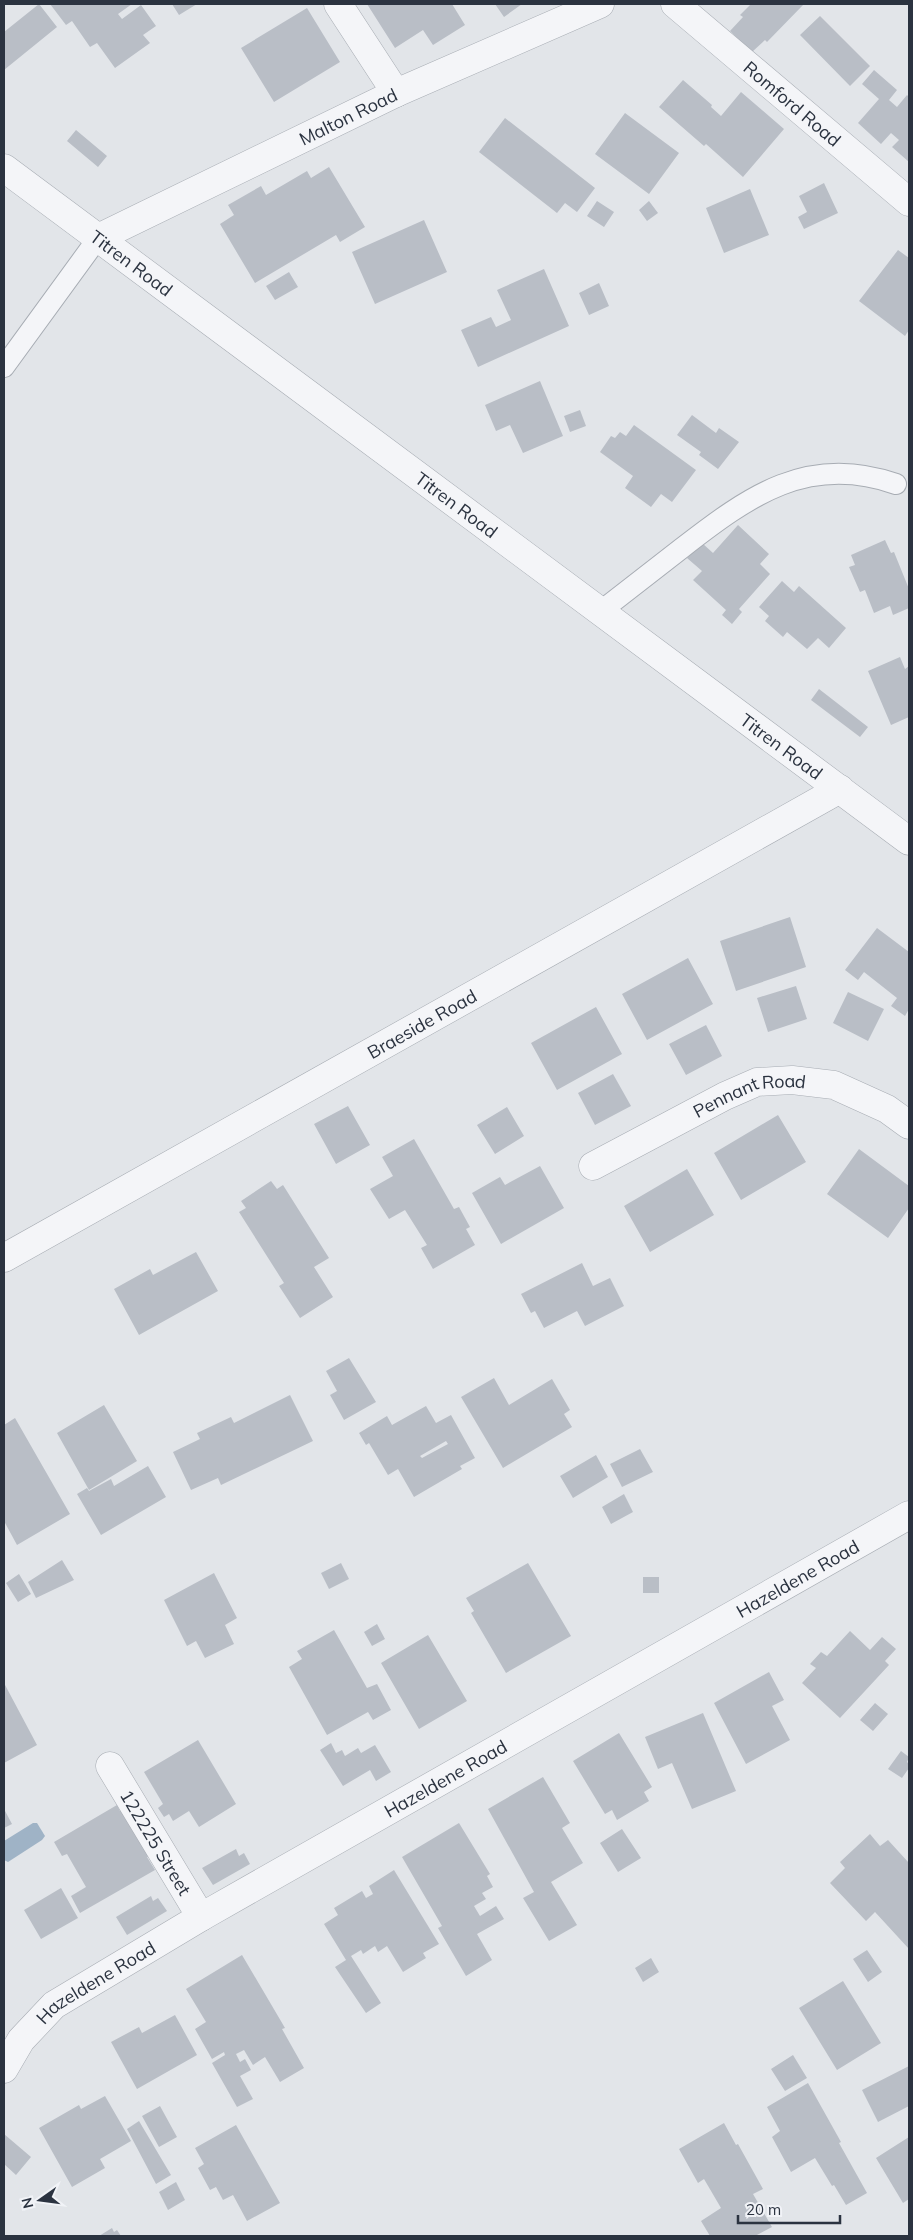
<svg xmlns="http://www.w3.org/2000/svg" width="913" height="2240" viewBox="0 0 913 2240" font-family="Mulish,sans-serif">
  <rect width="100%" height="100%" fill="#e2e5e9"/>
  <path fill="#9fb3c6" d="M 33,1823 L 37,1823 L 45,1836 L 42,1840 L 8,1862 L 4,1860 L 4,1841 Z"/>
  <path fill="#b9bec6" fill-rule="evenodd" d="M 39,4 L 57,27 L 4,70 L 4,32 Z
    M 50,4 L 132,4 L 118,14 L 122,19 L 141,5 L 156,26 L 143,35 L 150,43 L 115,68 L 97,43 L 90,47 L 72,21 L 66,25 Z
    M 172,4 L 197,4 L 179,15 Z
    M 367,4 L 452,4 L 465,25 L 433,45 L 423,30 L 395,48 Z
    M 495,4 L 522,4 L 504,17 Z
    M 751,4 L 804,4 L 767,42 L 765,40 L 752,52 L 730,31 L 743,17 L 740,15 Z
    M 307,8 L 340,62 L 274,102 L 241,48 Z
    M 820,16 L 870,66 L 850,86 L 800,35 Z
    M 874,70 L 897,90 L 889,100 L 897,107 L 907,95 L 909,97 L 909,162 L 892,147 L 899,140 L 891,133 L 881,144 L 858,123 L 879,99 L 862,84 Z
    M 683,80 L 712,105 L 711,107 L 721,116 L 741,92 L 784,129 L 743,177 L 706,144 L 704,146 L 659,107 Z
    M 625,113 L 679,153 L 649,194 L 595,154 Z
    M 505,118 L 595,188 L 577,212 L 565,203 L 557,213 L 479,152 Z
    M 76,130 L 107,156 L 98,167 L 67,141 Z
    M 329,167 L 365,227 L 340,242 L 336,235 L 255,283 L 220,224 L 234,215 L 228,205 L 261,186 L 266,195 L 307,171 L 311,178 Z
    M 824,183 L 838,213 L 804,229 L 798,217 L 807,212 L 799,196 Z
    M 750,189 L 769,235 L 724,253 L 706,208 Z
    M 597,201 L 614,212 L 604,227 L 587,216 Z
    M 649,201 L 658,213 L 647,221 L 639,210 Z
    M 424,220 L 447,272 L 375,304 L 352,252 Z
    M 898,250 L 909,258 L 909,330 L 905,336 L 859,301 Z
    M 544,269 L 569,326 L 478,367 L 461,330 L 491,317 L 496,327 L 511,320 L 497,290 Z
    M 289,272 L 298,287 L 275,300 L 266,286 Z
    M 599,283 L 609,306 L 589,315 L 579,293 Z
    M 540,381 L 563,436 L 523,453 L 510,425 L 496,431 L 485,405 Z
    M 580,410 L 586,426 L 570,432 L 564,416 Z
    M 692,415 L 716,433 L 719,428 L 739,442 L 718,469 L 699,455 L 701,452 L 677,435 Z
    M 634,425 L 696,470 L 672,502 L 661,494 L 651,507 L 625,488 L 633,476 L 600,452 L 611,436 L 615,438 L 620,432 L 626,436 Z
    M 738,525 L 769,554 L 760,564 L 770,574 L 739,609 L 742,612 L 732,624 L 722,615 L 726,610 L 693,580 L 702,571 L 687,558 L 702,543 L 713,553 Z
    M 885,540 L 891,553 L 894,552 L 909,589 L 909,608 L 893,615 L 890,606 L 874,613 L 865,590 L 860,592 L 849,567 L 855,565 L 851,555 Z
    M 782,581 L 794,592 L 799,586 L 846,628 L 829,648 L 818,638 L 807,649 L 787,632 L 783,637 L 765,621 L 769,616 L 759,607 Z
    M 900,657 L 905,669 L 909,666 L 909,717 L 891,725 L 868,671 Z
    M 819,689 L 868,727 L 860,737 L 811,700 Z
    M 790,917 L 806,967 L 736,991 L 720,941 Z
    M 877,928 L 909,952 L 909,1009 L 905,1016 L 891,1006 L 897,998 L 864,972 L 858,980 L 845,970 Z
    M 688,958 L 713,1004 L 647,1040 L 622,994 Z
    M 796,986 L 807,1019 L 768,1032 L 757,998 Z
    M 848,992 L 884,1009 L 868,1041 L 833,1023 Z
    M 596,1007 L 622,1054 L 557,1090 L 531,1043 Z
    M 706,1025 L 722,1056 L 686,1075 L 669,1044 Z
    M 613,1074 L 631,1106 L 595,1125 L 578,1093 Z
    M 348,1106 L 370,1145 L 336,1164 L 314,1124 Z
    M 507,1107 L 524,1136 L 495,1154 L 477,1125 Z
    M 778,1115 L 806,1162 L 741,1200 L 714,1153 Z
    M 414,1139 L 454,1209 L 459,1207 L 470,1227 L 466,1229 L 475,1245 L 433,1269 L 421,1248 L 427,1245 L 405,1210 L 389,1219 L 370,1189 L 393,1176 L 382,1157 Z
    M 859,1149 L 909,1186 L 909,1208 L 888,1238 L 827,1194 Z
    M 540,1166 L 564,1208 L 501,1244 L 472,1193 L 500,1177 L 505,1185 Z
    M 687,1169 L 714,1215 L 650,1252 L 624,1206 Z
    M 271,1181 L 277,1189 L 283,1185 L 329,1258 L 314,1267 L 333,1297 L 300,1318 L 279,1286 L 284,1283 L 239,1212 L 246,1208 L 241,1201 Z
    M 196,1252 L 218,1291 L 139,1335 L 114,1289 L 150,1269 L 153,1275 Z
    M 582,1263 L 593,1286 L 610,1278 L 624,1306 L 585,1326 L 577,1311 L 544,1328 L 535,1311 L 531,1313 L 521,1294 Z
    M 349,1358 L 376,1402 L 344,1420 L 330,1395 L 337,1391 L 326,1371 Z
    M 494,1378 L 509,1405 L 552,1379 L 570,1410 L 564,1414 L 572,1427 L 503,1468 L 461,1397 Z
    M 290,1395 L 313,1441 L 221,1485 L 218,1478 L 191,1490 L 173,1452 L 200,1439 L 197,1433 L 231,1417 L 234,1423 Z
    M 104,1405 L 137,1461 L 89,1490 L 57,1433 Z
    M 426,1406 L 436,1423 L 451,1415 L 475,1458 L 460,1466 L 462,1469 L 414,1497 L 398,1469 L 388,1475 L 369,1443 L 366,1445 L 359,1433 L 387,1416 L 392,1425 ZM 446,1441 L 448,1444 L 422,1458 L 420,1456 Z
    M 15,1418 L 70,1514 L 17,1545 L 4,1521 L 4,1425 Z
    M 640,1449 L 653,1472 L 622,1487 L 610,1464 Z
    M 596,1455 L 608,1477 L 573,1498 L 560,1476 Z
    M 148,1466 L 166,1497 L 101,1535 L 77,1494 L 87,1488 L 89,1491 L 111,1479 L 114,1486 Z
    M 624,1494 L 633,1512 L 611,1524 L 602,1507 Z
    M 62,1560 L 74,1580 L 36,1598 L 28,1582 Z
    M 341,1563 L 349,1579 L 329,1589 L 321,1573 Z
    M 528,1563 L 571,1636 L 506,1673 L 471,1613 L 474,1611 L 466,1598 Z
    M 214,1573 L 237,1618 L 225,1625 L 234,1644 L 205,1658 L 196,1641 L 187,1646 L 164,1600 Z
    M 19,1574 L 31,1594 L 18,1602 L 6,1583 Z
    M 643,1577 L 659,1577 L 659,1593 L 643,1593 Z
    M 377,1624 L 385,1639 L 372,1646 L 364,1632 Z
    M 334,1630 L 367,1688 L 377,1684 L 391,1710 L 373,1720 L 368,1712 L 327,1735 L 289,1667 L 302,1659 L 297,1651 Z
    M 850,1631 L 870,1650 L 882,1637 L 896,1649 L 885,1661 L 889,1665 L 840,1718 L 802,1683 L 816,1668 L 810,1664 L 821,1652 L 827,1656 Z
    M 428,1635 L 467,1701 L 419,1729 L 381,1663 Z
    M 769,1672 L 784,1700 L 772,1706 L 790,1740 L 746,1764 L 714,1703 Z
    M 4,1683 L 37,1745 L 4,1763 Z
    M 875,1703 L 888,1714 L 873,1731 L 860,1720 Z
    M 703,1713 L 736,1791 L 692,1809 L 672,1763 L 658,1769 L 645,1737 Z
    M 619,1733 L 652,1787 L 644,1792 L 649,1801 L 617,1820 L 612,1810 L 605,1814 L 573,1761 Z
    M 198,1740 L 236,1804 L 199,1827 L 189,1811 L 173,1821 L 169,1814 L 164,1817 L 158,1808 L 163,1804 L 144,1772 Z
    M 331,1743 L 336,1753 L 342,1750 L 345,1756 L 358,1748 L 361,1753 L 375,1745 L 391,1772 L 376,1781 L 370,1770 L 343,1786 L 320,1750 Z
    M 901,1751 L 909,1757 L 907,1762 L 909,1764 L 909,1768 L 902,1778 L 888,1769 Z
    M 543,1777 L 570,1823 L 562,1828 L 583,1863 L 551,1882 L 577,1925 L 549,1941 L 523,1898 L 534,1892 L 488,1809 Z
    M 117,1805 L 120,1811 L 122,1810 L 149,1856 L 147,1857 L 155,1870 L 80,1913 L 71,1896 L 86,1887 L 67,1854 L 62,1856 L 54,1842 Z
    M 4,1809 L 12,1824 L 4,1828 Z
    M 459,1823 L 490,1874 L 487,1876 L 493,1887 L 482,1893 L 486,1899 L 474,1906 L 480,1916 L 496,1906 L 504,1919 L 477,1934 L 492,1960 L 466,1976 L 438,1928 L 442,1926 L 402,1857 Z
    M 622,1829 L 641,1858 L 618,1872 L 600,1843 Z
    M 870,1834 L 880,1846 L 888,1840 L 909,1863 L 909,1949 L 875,1912 L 866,1921 L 830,1883 L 845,1868 L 840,1862 Z
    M 236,1849 L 239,1856 L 244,1853 L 250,1864 L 213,1885 L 202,1868 Z
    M 394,1870 L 439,1944 L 423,1953 L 426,1958 L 403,1972 L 387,1946 L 378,1952 L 375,1946 L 363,1954 L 361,1950 L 351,1956 L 381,2003 L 366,2013 L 335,1967 L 346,1960 L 324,1924 L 338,1915 L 334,1908 L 362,1891 L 366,1898 L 373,1894 L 369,1886 Z
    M 61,1888 L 78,1918 L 41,1939 L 24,1910 Z
    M 151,1896 L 153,1901 L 158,1898 L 167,1911 L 127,1935 L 116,1917 Z
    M 867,1950 L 882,1972 L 868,1982 L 853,1959 Z
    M 242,1955 L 285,2028 L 282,2029 L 304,2068 L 280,2082 L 265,2057 L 253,2065 L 244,2050 L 236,2054 L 240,2062 L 245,2059 L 251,2070 L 240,2076 L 253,2099 L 237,2107 L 212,2063 L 225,2055 L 224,2052 L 212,2059 L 195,2029 L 206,2022 L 186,1989 Z
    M 651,1958 L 659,1972 L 643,1982 L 635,1968 Z
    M 843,1981 L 881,2043 L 837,2070 L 799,2008 Z
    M 175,2015 L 197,2055 L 137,2089 L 111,2042 L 139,2027 L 142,2033 Z
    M 793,2055 L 807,2078 L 785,2091 L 771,2069 Z
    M 909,2066 L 909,2106 L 878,2122 L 862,2090 Z
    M 808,2083 L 841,2142 L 839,2143 L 867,2193 L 846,2205 L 834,2185 L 832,2186 L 815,2158 L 791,2172 L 772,2137 L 780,2131 L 767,2107 Z
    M 105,2096 L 131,2141 L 100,2159 L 105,2168 L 72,2187 L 39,2128 L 79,2105 L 81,2109 Z
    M 160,2106 L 177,2137 L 159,2147 L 142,2116 Z
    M 139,2121 L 171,2175 L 156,2184 L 127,2129 Z
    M 724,2123 L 736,2145 L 738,2144 L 763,2189 L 753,2194 L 772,2227 L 755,2236 L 710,2236 L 701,2221 L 721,2208 L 704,2179 L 698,2183 L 679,2149 Z
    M 236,2125 L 280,2203 L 247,2221 L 233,2195 L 223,2200 L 216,2187 L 210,2190 L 198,2168 L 204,2164 L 195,2148 Z
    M 4,2134 L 31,2157 L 16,2175 L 4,2164 Z
    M 909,2137 L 909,2199 L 903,2203 L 876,2158 Z
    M 176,2182 L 185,2200 L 168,2210 L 159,2192 Z
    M 112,2228 L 114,2232 L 117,2230 L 121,2236 L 99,2236 Z"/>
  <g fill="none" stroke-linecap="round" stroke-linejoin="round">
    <g stroke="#a7acb3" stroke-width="22">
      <path id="service" d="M 4,367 L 98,238
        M 601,611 C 628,590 655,569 682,548 C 749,496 808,453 896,484"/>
    </g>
    <g stroke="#a7acb3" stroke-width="29">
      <g id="minor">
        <path d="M 338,4 L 396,93"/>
        <path id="s1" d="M 675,4 L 909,202"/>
        <path id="s2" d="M 98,238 L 396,93 L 600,4"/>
        <path id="s3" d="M 593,1166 L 725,1096 L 757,1082 L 792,1080 L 834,1085 L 887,1109 L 909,1125"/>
        <path id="s4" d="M 4,1258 L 840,789"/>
        <path id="s5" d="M 110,1766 L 201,1917"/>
        <path id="s6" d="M 4,2069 L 21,2040 L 54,2005 L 201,1917 L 909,1515"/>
      </g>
    </g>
    <g stroke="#a7acb3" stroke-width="29">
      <g id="tertiary">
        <path id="s7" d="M 4,168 L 909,841"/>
      </g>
    </g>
    <use href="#service" stroke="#f4f5f8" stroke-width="20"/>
    <use href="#minor" stroke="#f4f5f8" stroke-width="28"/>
    <use href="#tertiary" stroke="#f4f5f8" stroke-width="28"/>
  </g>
  <g text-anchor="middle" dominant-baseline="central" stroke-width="4.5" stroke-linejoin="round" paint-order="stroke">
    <g font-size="18" fill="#2b3340" stroke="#f1f3f7">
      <text stroke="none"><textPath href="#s1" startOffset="154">Romford Road</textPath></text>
      <text stroke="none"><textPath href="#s2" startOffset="278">Malton Road</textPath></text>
      <text stroke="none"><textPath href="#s7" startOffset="159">Titren Road</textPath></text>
      <text stroke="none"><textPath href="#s7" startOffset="564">Titren Road</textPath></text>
      <text stroke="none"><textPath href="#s7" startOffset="969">Titren Road</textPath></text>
      <text stroke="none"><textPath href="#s4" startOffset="479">Braeside Road</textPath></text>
      <text stroke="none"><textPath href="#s3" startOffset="174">Pennant Road</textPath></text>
      <text stroke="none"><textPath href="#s6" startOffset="939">Hazeldene Road</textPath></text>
      <text stroke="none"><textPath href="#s6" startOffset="534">Hazeldene Road</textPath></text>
      <text stroke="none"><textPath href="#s5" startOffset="89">122225 Street</textPath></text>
      <text stroke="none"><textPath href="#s6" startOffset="129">Hazeldene Road</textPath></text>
    </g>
  </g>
  <rect width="913" height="2240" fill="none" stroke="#2b3340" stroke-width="10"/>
  <g transform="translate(40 2200) rotate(256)" stroke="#f1f3f7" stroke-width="4" paint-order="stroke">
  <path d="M0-4L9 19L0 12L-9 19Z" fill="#2b3340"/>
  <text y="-8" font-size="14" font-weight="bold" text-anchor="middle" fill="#2b3340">N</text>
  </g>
  <path d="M738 2215v8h102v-8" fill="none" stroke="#2b3340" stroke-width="2.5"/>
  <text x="746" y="2215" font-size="15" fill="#2b3340" stroke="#f1f3f7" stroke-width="4" paint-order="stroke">20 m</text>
</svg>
